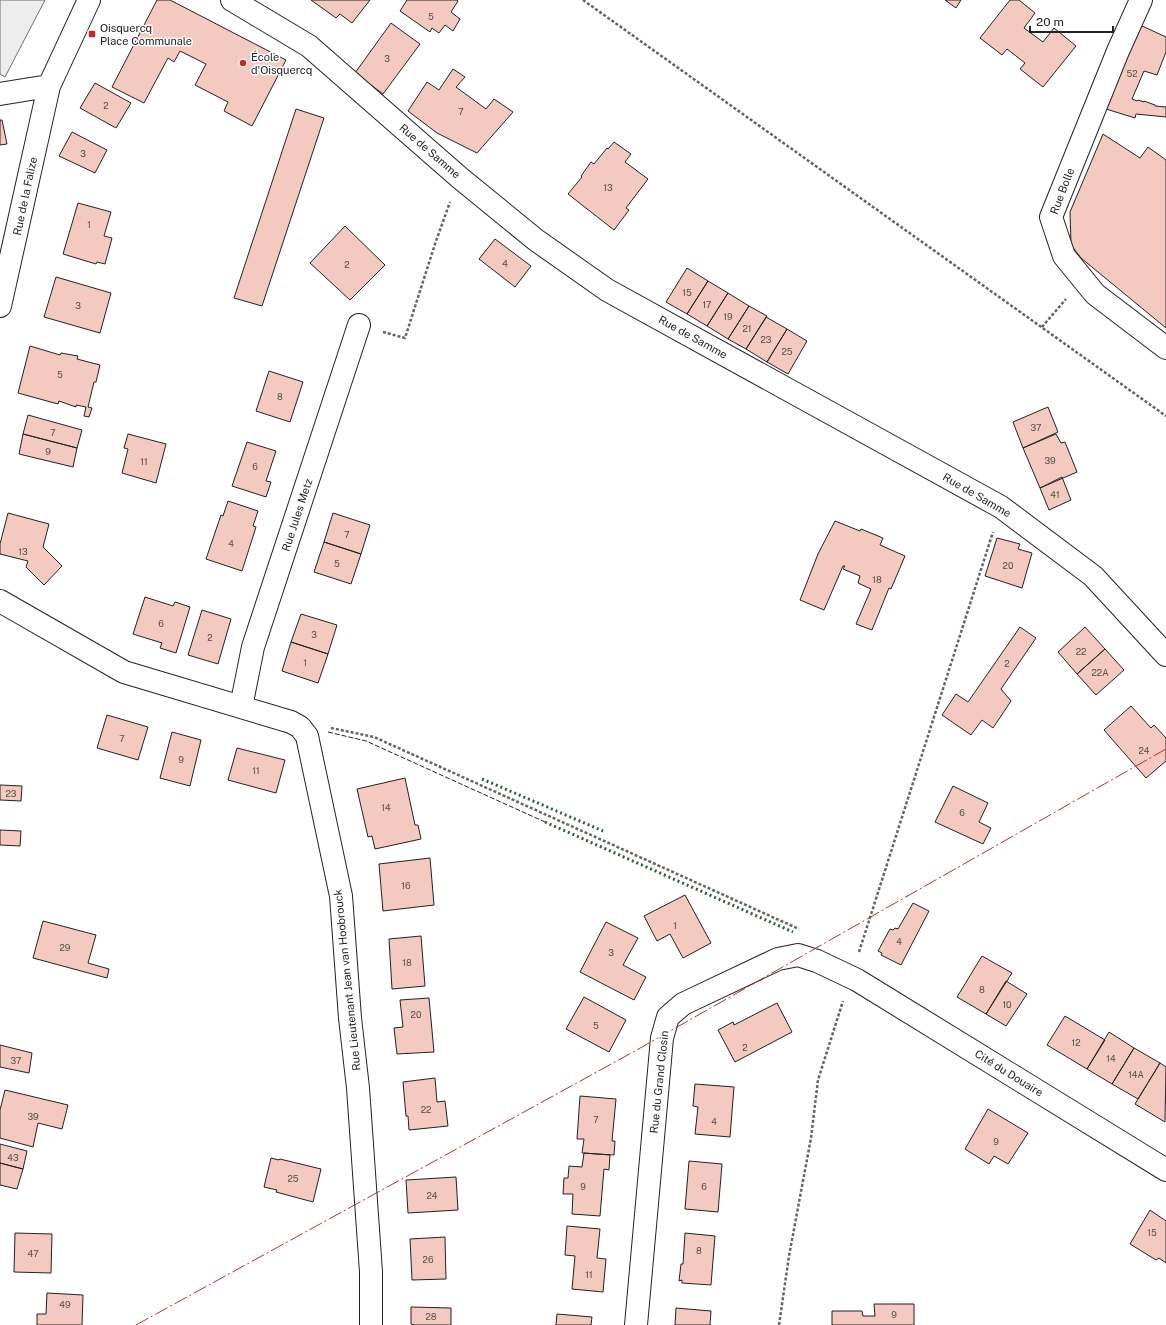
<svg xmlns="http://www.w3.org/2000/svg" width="1166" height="1325" viewBox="0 0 1166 1325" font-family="'Public Sans',sans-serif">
  <rect width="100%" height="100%" fill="#fff"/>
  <path fill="#ededed" stroke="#6f6f6f" d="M 0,0 L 45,0 L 5,77 L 0,74 Z"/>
  <path fill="#f3c9c0" stroke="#222" d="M 157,0 L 170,0 L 286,60 L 252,126 L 224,111 L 228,102 L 195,85 L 206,64 L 180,51 L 174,62 L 168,58 L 144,103 L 112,87 Z
    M 311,0 L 370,0 L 352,23 L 340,14 L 336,18 Z
    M 407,0 L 457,0 L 458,1 L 451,12 L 460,19 L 453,31 L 445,25 L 439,33 L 432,28 L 430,32 L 400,11 Z
    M 945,0 L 961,0 L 956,8 Z
    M 1010,0 L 1019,0 L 1035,13 L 1024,28 L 1043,42 L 1054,28 L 1076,46 L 1043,87 L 1020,69 L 1025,63 L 1007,49 L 1002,55 L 980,38 Z
    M 391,23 L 420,44 L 383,94 L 355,73 Z
    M 1140,25 L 1166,37 L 1166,52 L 1157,75 L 1144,71 L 1132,99 L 1137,101 L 1138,100 L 1144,102 L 1144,101 L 1155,105 L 1155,106 L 1166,107 L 1166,117 L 1136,114 L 1135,118 L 1106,109 Z
    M 453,69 L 465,77 L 456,87 L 486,109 L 494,99 L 513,112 L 477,153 L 437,133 L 408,111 L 427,82 L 439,90 Z
    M 95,83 L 131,103 L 116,128 L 80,108 Z
    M 296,109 L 324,118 L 262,306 L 234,298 Z
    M 0,120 L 2,120 L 7,144 L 0,145 Z
    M 72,132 L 107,150 L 95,173 L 59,156 Z
    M 1103,134 L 1140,158 L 1148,147 L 1166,160 L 1166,328 L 1081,258 L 1071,245 L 1070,212 Z
    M 614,142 L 631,154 L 625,162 L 648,179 L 626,208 L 629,210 L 614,230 L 568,194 L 582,177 L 581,176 L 591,162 L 594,164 L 607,148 L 608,149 Z
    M 78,203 L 111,212 L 104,236 L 112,238 L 105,264 L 97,262 L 96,264 L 63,254 Z
    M 345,226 L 385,265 L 350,300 L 310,263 Z
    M 495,239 L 531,266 L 515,287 L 479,259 Z
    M 687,268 L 708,281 L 687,314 L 666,302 Z
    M 56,277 L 111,293 L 100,333 L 44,317 Z
    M 708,281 L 728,293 L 707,326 L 687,314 Z
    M 728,293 L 749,306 L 728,339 L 707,326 Z
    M 749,306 L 767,316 L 746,349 L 728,339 Z
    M 766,317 L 787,329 L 767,362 L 746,349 Z
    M 787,329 L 807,341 L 788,374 L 767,362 Z
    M 30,346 L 60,355 L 61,353 L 78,356 L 77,359 L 100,365 L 96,382 L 94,382 L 88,407 L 92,408 L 89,417 L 84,416 L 86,407 L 76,405 L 76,407 L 59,401 L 58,404 L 18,393 Z
    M 269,371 L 303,382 L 290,422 L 256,411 Z
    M 1048,407 L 1058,432 L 1023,448 L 1013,422 Z
    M 28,415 L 82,430 L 77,448 L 23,434 Z
    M 23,434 L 77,448 L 73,467 L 19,454 Z
    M 128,434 L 166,444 L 156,483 L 122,473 L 128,449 L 124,448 Z
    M 1056,434 L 1061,443 L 1065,442 L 1077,472 L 1040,488 L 1023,448 Z
    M 247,442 L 276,451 L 266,481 L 271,482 L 266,497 L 232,486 Z
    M 1062,477 L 1071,500 L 1049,510 L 1040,488 Z
    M 228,501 L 258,511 L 253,526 L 256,527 L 242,571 L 206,559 L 221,515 L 223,516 Z
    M 8,513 L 49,524 L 43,547 L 62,566 L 44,585 L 26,567 L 28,561 L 0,554 L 0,544 Z
    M 333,513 L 370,525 L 361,554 L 324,542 Z
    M 835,521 L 860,531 L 861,529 L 883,538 L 880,545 L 905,556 L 891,589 L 889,588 L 872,630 L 856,624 L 871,589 L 858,583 L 860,576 L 843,569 L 845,566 L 843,566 L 824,610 L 800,600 L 818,554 Z
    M 997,538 L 1020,544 L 1018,549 L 1032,553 L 1022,588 L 985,576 Z
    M 324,542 L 361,554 L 351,584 L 314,572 Z
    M 145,597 L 173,606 L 175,602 L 190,607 L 176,653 L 160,648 L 162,643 L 133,634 Z
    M 202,610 L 231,619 L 218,664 L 188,655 Z
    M 301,614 L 337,625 L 328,654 L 291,642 Z
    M 1020,627 L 1036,638 L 1001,689 L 1011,701 L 993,728 L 982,720 L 971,735 L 942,715 L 956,694 L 968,702 Z
    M 1085,627 L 1105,649 L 1077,674 L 1058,652 Z
    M 291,642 L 328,654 L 318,683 L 282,671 Z
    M 1105,649 L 1124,670 L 1096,695 L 1077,674 Z
    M 1131,706 L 1151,728 L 1154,725 L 1166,738 L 1166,761 L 1146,778 L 1104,730 Z
    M 107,715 L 148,727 L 138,760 L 97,748 Z
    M 172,732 L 201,740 L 190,786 L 160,778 Z
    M 237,748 L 285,760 L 276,793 L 228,780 Z
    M 405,778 L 415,825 L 418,825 L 421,839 L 375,849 L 372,836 L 368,837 L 357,789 Z
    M 0,785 L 22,786 L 21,801 L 0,800 Z
    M 953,786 L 988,803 L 979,822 L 991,828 L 983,844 L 935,822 Z
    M 0,830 L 21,831 L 20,846 L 0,845 Z
    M 430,858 L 434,905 L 383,911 L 379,864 Z
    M 685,895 L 711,943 L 683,958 L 670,934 L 657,941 L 644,916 Z
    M 913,903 L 929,911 L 901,965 L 881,955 L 882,953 L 878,951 L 890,929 L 893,930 L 895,928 L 898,929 Z
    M 43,921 L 96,935 L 88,963 L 109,969 L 107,978 L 33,958 Z
    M 606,922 L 638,938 L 623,965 L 646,977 L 634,1000 L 580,972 Z
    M 421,936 L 425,986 L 392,989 L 389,939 Z
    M 982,956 L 1012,973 L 986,1014 L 957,997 Z
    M 1006,981 L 1027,994 L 1006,1026 L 986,1014 Z
    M 584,997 L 626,1020 L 609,1052 L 566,1029 Z
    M 429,998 L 434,1052 L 397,1054 L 394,1028 L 403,1027 L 400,1000 Z
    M 777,1003 L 792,1032 L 735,1062 L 718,1030 L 733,1022 L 734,1025 Z
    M 1065,1016 L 1105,1040 L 1087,1069 L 1047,1045 Z
    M 1109,1032 L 1134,1048 L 1112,1084 L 1087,1069 Z
    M 0,1045 L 32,1053 L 29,1073 L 0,1067 Z
    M 1134,1048 L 1160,1063 L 1138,1099 L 1112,1084 Z
    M 1160,1063 L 1166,1067 L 1165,1122 L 1135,1104 Z
    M 435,1078 L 437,1102 L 445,1101 L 448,1126 L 409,1130 L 408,1116 L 406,1116 L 403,1082 Z
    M 695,1084 L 734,1087 L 730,1137 L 695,1134 L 698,1107 L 693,1106 Z
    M 5,1090 L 68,1105 L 62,1129 L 38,1123 L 33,1147 L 0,1138 L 0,1110 Z
    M 580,1096 L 616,1099 L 612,1141 L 615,1141 L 614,1155 L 582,1153 L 584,1139 L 577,1139 Z
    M 988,1109 L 1028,1133 L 1008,1164 L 994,1156 L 989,1164 L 965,1149 Z
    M 0,1144 L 27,1151 L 23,1169 L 0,1163 Z
    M 584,1153 L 610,1155 L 609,1170 L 604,1169 L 600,1216 L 572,1214 L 573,1194 L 563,1194 L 564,1178 L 568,1178 L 569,1166 L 582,1167 Z
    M 271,1158 L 279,1160 L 280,1159 L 321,1169 L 313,1202 L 276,1192 L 277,1190 L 264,1187 Z
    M 689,1161 L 722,1164 L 718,1212 L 685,1209 Z
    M 0,1163 L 23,1169 L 17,1189 L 0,1185 Z
    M 456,1177 L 458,1210 L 408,1213 L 406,1180 Z
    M 1150,1210 L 1166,1221 L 1166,1263 L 1159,1258 L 1156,1260 L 1130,1244 Z
    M 567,1226 L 600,1229 L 597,1258 L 606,1259 L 603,1292 L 572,1289 L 575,1256 L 565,1255 Z
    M 15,1233 L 52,1234 L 51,1273 L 14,1272 Z
    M 685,1233 L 715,1236 L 711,1285 L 682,1283 L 682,1280 L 679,1281 L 681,1264 L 683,1264 Z
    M 445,1237 L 446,1279 L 412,1280 L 410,1239 Z
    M 47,1293 L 83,1295 L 82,1325 L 37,1325 L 37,1314 L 46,1314 Z
    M 874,1304 L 914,1304 L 914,1325 L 832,1325 L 832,1311 L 862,1311 L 863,1316 L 875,1316 Z
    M 411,1307 L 451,1308 L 451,1325 L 414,1325 L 411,1324 Z
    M 676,1308 L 711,1311 L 710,1325 L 675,1325 Z
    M 557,1314 L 592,1317 L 591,1325 L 556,1325 Z"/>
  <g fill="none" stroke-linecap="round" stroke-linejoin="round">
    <g stroke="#222" stroke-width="24">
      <path id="minor" d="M 232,0 L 309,46 L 460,178 L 536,240 L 607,290 L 1001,507 L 1093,576 L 1166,655
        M 0,94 L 49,86
        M 0,306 L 49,86 L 89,0
        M 0,601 L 124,672 L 291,722 L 300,727 L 307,736 L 341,896 L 350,1018 L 358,1088 L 371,1272 L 371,1325
        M 241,707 L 253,647 L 359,325
        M 636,1325 L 662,1038 L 668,1017 L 683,1004 L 778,959 L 798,955 L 817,961 L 857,980 L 1166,1170"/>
    </g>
    <g stroke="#222" stroke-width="24">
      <path id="tertiary" d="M 1141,0 L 1118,51 L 1051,217 L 1064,256 L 1095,294 L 1166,348"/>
    </g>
    <path stroke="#646464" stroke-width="2.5" stroke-dasharray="3 2" stroke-linecap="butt" d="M 583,0 L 1166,416
      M 1042,327 L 1066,299
      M 383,332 L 405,338 L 435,244 L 450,202
      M 331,728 L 374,737 L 799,929
      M 859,952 L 993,532
      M 779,1325 L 789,1256 L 811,1138 L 818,1080 L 843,1001"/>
    <use href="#minor" stroke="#fff" stroke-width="22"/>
    <use href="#tertiary" stroke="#fff" stroke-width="22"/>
    <path stroke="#2f5e38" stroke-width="3" stroke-dasharray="2 3" stroke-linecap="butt" d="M 482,779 L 603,831
      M 545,822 L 793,932"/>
    <path stroke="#222" stroke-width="1" stroke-dasharray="5 2" stroke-linecap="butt" d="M 328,732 L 366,741 L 545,822"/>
    <path stroke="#c62828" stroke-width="1" stroke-dasharray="14 3 2 3" stroke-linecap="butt" d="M 136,1325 L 635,1051 L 1166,749"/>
  </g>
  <g fill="#c62828" stroke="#fff" stroke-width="1.5">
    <rect x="88" y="30" width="8" height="8" rx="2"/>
    <circle cx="243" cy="63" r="4"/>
  </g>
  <g text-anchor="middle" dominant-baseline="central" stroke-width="3" stroke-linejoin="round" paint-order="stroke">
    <g font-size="9" fill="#564c4a">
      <text x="431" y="16">5</text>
      <text x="387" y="58">3</text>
      <text x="1132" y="73">52</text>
      <text x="106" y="105">2</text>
      <text x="461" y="111">7</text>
      <text x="83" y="153">3</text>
      <text x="608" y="187">13</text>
      <text x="89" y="224">1</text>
      <text x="505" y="263">4</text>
      <text x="347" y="264">2</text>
      <text x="687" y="292">15</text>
      <text x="707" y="304">17</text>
      <text x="78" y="305">3</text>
      <text x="728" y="316">19</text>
      <text x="747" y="328">21</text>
      <text x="766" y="339">23</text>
      <text x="787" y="351">25</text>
      <text x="60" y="374">5</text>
      <text x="280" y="396">8</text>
      <text x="1036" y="427">37</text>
      <text x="53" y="432">7</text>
      <text x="48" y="451">9</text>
      <text x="1050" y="460">39</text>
      <text x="144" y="461">11</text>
      <text x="255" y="466">6</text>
      <text x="1055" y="494">41</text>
      <text x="347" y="534">7</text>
      <text x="231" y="543">4</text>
      <text x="23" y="551">13</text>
      <text x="337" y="563">5</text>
      <text x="1008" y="565">20</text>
      <text x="877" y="579">18</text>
      <text x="161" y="623">6</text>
      <text x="314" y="634">3</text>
      <text x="210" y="637">2</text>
      <text x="1081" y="651">22</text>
      <text x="305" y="662">1</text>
      <text x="1007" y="663">2</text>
      <text x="1100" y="672">22A</text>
      <text x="122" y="738">7</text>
      <text x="1144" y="750">24</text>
      <text x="181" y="759">9</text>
      <text x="256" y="770">11</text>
      <text x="11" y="793">23</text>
      <text x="386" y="807">14</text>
      <text x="962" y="812">6</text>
      <text x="406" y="885">16</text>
      <text x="675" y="925">1</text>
      <text x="899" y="941">4</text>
      <text x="65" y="947">29</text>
      <text x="611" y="952">3</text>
      <text x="407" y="962">18</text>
      <text x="982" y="989">8</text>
      <text x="1007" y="1004">10</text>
      <text x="416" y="1014">20</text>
      <text x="596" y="1025">5</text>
      <text x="1076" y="1042">12</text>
      <text x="745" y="1047">2</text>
      <text x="1111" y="1058">14</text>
      <text x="16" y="1060">37</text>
      <text x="1136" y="1074">14A</text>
      <text x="426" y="1109">22</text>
      <text x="33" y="1116">39</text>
      <text x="596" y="1119">7</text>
      <text x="714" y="1121">4</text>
      <text x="996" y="1141">9</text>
      <text x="13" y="1157">43</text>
      <text x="293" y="1178">25</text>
      <text x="583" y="1186">9</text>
      <text x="704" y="1186">6</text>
      <text x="432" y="1195">24</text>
      <text x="1152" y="1232">15</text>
      <text x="699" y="1250">8</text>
      <text x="33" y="1253">47</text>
      <text x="428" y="1259">26</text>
      <text x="589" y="1274">11</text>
      <text x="65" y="1304">49</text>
      <text x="894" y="1314">9</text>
      <text x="431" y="1316">28</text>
    </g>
    <g font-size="11" fill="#222" stroke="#fff" text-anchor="start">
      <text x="100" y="28">Oisquercq<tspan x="100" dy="13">Place Communale</tspan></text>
      <text x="251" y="57">École<tspan x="251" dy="13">d'Oisquercq</tspan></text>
    </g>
    <g font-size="11" fill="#222" stroke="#fff">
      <text transform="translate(430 151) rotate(41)">Rue de Samme</text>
      <text transform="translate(1062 191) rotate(-69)">Rue Bolle</text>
      <text transform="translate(25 196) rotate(-78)">Rue de la Falize</text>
      <text transform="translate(693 337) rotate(29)">Rue de Samme</text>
      <text transform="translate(977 495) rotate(30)">Rue de Samme</text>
      <text transform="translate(297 515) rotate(-72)">Rue Jules Metz</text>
      <text transform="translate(347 980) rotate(-96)">Rue Lieutenant Jean van Hoobrouck</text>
      <text transform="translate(1009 1073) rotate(32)">Cité du Douaire</text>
      <text transform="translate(659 1082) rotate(-84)">Rue du Grand Closin</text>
    </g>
  </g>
  <path d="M1030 26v6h83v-6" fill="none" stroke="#222222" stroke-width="2"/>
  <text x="1036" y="26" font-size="12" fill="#222222" stroke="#ffffff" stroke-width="3" paint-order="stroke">20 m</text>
</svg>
